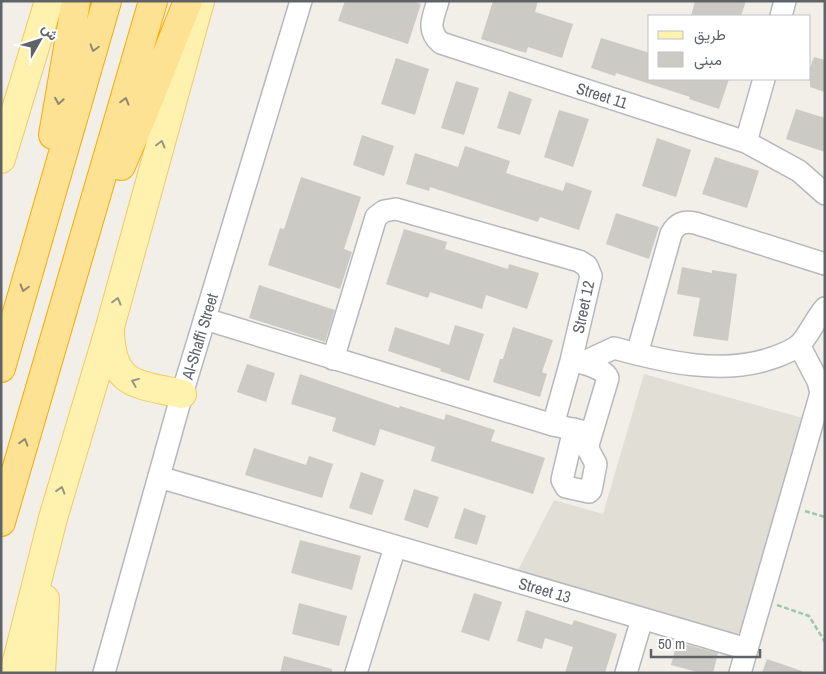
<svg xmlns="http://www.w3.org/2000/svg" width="826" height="674" viewBox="0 0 826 674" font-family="'Archivo Narrow',Vazirmatn,sans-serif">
  <rect width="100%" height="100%" fill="#f1efe8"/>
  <path fill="#e1ded6" d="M 644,374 L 810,420 L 748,639 L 518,570 L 554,500 L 603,514 Z"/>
  <path fill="#cccac5" d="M 345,1 L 413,1 L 421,4 L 408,44 L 338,21 Z
    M 493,1 L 538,1 L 535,12 L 573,24 L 562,58 L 528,47 L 526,53 L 481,39 Z
    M 695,1 L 746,1 L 741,16 L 691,16 Z
    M 601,38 L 650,53 L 650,79 L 729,79 L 719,109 L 689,99 L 690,97 L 616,73 L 615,76 L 591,68 Z
    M 814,57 L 825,60 L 825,92 L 810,87 L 810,68 Z
    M 396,58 L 429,69 L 415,115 L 381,104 Z
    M 456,81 L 479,88 L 464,135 L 441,128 Z
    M 509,91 L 532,99 L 520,135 L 497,128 Z
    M 796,109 L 825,118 L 825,152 L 786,139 Z
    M 559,110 L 589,119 L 573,167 L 544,157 Z
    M 362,135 L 394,146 L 384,176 L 353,165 Z
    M 657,138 L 691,150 L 676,197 L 642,186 Z
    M 465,146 L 510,161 L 506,173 L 563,191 L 566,182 L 592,191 L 579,230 L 540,217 L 538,222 L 430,187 L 429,191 L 406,184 L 415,153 L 458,167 Z
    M 715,157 L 759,171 L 747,208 L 702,194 Z
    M 301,177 L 361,197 L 344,249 L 352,252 L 340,289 L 268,265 L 280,228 L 284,229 Z
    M 616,213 L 659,227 L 649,259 L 606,244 Z
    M 404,229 L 447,242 L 445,249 L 508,269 L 509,264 L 539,273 L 527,309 L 486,295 L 482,309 L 430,292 L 428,298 L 386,284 Z
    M 682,267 L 712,273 L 712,270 L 737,274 L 728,341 L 693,336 L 700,298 L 677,294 Z
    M 259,285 L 335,310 L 325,342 L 249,318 Z
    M 455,325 L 484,334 L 469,381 L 440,371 L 441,369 L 388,351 L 395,327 L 449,345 Z
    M 513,327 L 553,340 L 542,372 L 547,374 L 540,397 L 493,382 L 500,359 L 503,359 Z
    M 247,364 L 275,373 L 266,402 L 237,392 Z
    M 300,374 L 399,408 L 400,406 L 444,420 L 446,414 L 495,430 L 491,441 L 545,458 L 533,494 L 431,461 L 435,447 L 380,429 L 375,446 L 332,431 L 336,418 L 291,404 Z
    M 254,448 L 306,465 L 309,456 L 333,464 L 322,498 L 245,475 Z
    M 361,472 L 384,480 L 372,515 L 349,508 Z
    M 414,489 L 439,497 L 428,528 L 404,520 Z
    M 464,508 L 486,516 L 477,545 L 454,538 Z
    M 300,540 L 361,556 L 352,590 L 291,573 Z
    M 474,593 L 502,602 L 489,641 L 461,632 Z
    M 299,603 L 347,616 L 339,646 L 292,634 Z
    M 526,610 L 572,625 L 574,620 L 617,634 L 605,673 L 565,673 L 573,647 L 545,638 L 542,649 L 517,641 Z
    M 677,642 L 718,653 L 713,673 L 701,673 L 671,665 Z
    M 284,656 L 332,669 L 332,673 L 280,673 Z
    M 767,659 L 802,671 L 802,673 L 762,673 Z"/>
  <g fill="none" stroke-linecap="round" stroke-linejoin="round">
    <g stroke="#b5b8bc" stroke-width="24">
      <g id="minor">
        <path id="s1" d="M 438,1 C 433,18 426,30 441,43 L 746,142 L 799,171 L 825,194"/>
        <path d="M 781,16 L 785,1"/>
        <path d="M 746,142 L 764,79"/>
        <path d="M 205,319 L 553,425 L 591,433"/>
        <path d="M 637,354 L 671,234 C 677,223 683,221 695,223 L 825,264"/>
        <path d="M 333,359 L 376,217 L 384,211 L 396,209 L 579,261 L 587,266 L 591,276 L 571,361 L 553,425"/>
        <path d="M 573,361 C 583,363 604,368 608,378 L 588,445 L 589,451 L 596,464 L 591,490 L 589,492 L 566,487 L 562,480 L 574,429"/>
        <path d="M 582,363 L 614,348 C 665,362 724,376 775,357 C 783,354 792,351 799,345 C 808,337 816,318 825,308"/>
        <path id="s2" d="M 159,477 L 747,649"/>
        <path id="s3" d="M 104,673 L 182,394 L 301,1"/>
        <path d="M 356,673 L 395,547"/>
        <path d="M 626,673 L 642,619"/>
        <path d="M 740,673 L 821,393 L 818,381 L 799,345"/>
      </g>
    </g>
    <g stroke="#f2c960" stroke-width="30">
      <path id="major" d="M 1,159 L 49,1
        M 110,332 C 112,387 138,384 182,394
        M 14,673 L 53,518 L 110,327 L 200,1
        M 41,673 L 45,599"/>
    </g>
    <g stroke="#f9ab00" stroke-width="30">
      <path id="highway" d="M 53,135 L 76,1
        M 121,166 L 143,114 L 188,1
        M 1,368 L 107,1
        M 1,522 L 153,1"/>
    </g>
    <path stroke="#9cc7a9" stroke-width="2.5" stroke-dasharray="5 2.5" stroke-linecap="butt" d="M 805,511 L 825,517
      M 777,605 L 809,616 L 825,642"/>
    <use href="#minor" stroke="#fff" stroke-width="21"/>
    <use href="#major" stroke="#fff2af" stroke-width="28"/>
    <use href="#highway" stroke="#fde293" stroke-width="28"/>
  </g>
  <defs><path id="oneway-chevron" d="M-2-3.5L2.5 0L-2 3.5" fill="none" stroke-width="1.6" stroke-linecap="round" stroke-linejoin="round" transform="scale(1.25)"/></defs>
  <g stroke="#8e8975">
    <use href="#oneway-chevron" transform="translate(94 48) rotate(106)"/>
    <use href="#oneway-chevron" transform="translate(59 101) rotate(99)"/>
    <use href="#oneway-chevron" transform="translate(125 101) rotate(-74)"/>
    <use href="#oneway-chevron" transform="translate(24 288) rotate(106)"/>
    <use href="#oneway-chevron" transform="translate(24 442) rotate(-74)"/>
  </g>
  <g stroke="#979581">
    <use href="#oneway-chevron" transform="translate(161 144) rotate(-75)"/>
    <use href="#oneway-chevron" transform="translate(117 301) rotate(-75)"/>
    <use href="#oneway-chevron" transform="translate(135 382) rotate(-158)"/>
    <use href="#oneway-chevron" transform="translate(61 490) rotate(-73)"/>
  </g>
  <g text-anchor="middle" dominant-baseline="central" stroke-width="5" stroke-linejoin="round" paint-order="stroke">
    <g font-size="16" fill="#5f6368" stroke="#fff">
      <text stroke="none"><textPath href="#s1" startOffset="215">Street 11</textPath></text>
      <text transform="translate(583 307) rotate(-78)">Street 12</text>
      <text stroke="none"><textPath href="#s3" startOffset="350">Al-Shaffi Street</textPath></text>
      <text stroke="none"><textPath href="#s2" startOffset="402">Street 13</textPath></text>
    </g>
  </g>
  <rect width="826" height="674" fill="none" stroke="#5f6368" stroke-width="5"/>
  <rect x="648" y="15" width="162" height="65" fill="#ffffff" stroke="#bfc1c3"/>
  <rect x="658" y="31" width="25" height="8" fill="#fff2af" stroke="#bfc1c3"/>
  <text x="694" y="40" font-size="15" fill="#5f6368">طريق</text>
  <rect x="658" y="52" width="25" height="15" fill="#cccac5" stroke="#bfc1c3"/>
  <text x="694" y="65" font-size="15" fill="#5f6368">مبنى</text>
  <g transform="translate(40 40) rotate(51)" stroke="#ffffff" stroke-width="4" paint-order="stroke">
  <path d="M0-4L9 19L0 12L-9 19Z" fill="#5f6368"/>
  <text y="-8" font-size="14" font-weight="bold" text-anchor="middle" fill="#5f6368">ش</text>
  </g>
  <path d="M651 649v8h109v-8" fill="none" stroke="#5f6368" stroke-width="2.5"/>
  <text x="658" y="649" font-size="15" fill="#5f6368" stroke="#ffffff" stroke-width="4" paint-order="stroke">50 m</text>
</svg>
